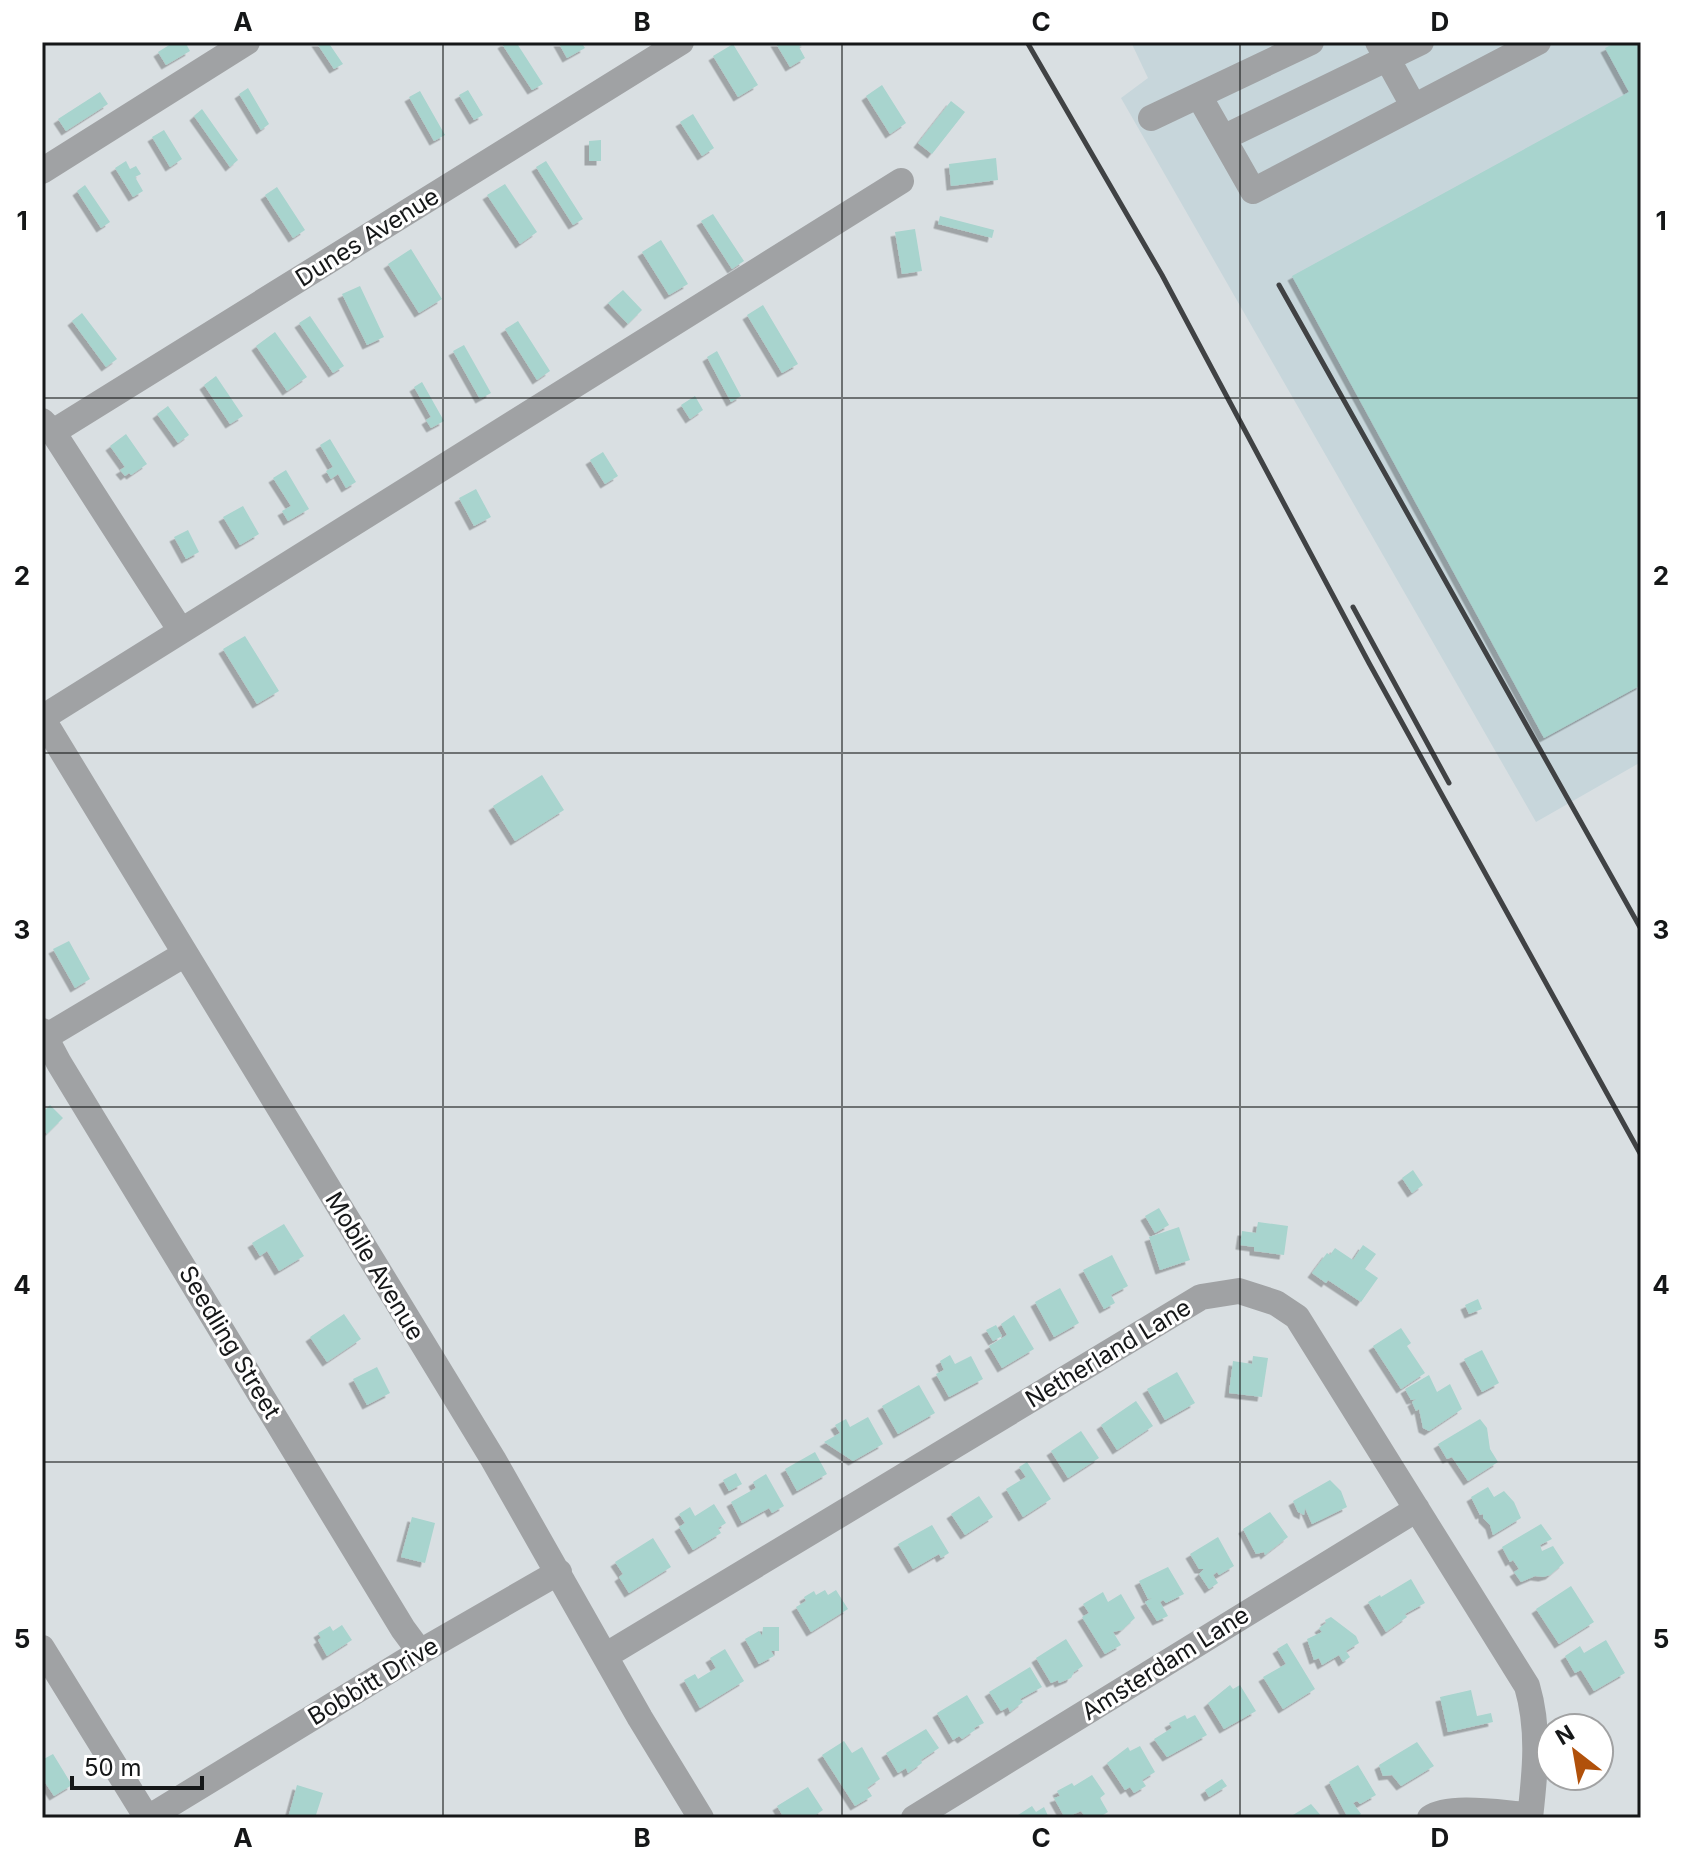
<svg xmlns="http://www.w3.org/2000/svg" width="1683" height="1860" viewBox="0 0 1683 1860" font-family="Inter,sans-serif">
  <defs>
    <filter id="shadow"><feDropShadow dx="-4.5" dy="4.5" stdDeviation="0" flood-color="#0004"/></filter>
  </defs>
  <rect width="100%" height="100%" fill="#d9dfe2"/>
  <path fill="#c7d6db" d="M 1131,42 L 1641,42 L 1641,762 L 1536,822 L 1121,98 L 1148,78 Z"/>
  <path fill="#a8d4ce" filter="url(#shadow)" d="M 174,42 L 185,42 L 190,51 L 166,65 L 158,52 Z
    M 316,42 L 328,42 L 343,64 L 334,69 Z
    M 505,42 L 516,42 L 543,84 L 532,90 L 502,44 Z
    M 558,42 L 581,42 L 585,48 L 567,58 Z
    M 775,42 L 806,42 L 799,47 L 805,58 L 790,67 Z
    M 1617,42 L 1641,42 L 1641,685 L 1544,738 L 1292,276 L 1629,92 L 1605,48 Z
    M 733,44 L 758,85 L 738,97 L 713,56 Z
    M 882,85 L 906,123 L 890,134 L 866,96 Z
    M 248,88 L 269,124 L 261,130 L 239,94 Z
    M 468,90 L 483,115 L 474,120 L 459,95 Z
    M 420,91 L 445,135 L 434,141 L 409,97 Z
    M 100,92 L 108,104 L 66,131 L 58,119 Z
    M 951,101 L 965,112 L 932,154 L 918,143 Z
    M 202,109 L 238,160 L 230,167 L 194,116 Z
    M 693,114 L 714,148 L 702,156 L 680,122 Z
    M 164,130 L 182,159 L 170,167 L 152,137 Z
    M 601,140 L 601,161 L 589,161 L 589,141 Z
    M 996,158 L 998,180 L 951,186 L 949,164 Z
    M 126,161 L 130,169 L 136,166 L 141,174 L 135,177 L 143,191 L 133,197 L 115,168 Z
    M 546,161 L 583,219 L 573,225 L 536,167 Z
    M 505,184 L 537,232 L 520,244 L 487,195 Z
    M 85,185 L 110,222 L 101,228 L 77,191 Z
    M 277,187 L 305,230 L 293,238 L 265,195 Z
    M 713,214 L 744,261 L 732,269 L 701,221 Z
    M 940,216 L 994,230 L 992,238 L 938,224 Z
    M 915,229 L 922,271 L 902,274 L 895,232 Z
    M 661,240 L 688,284 L 669,295 L 642,252 Z
    M 411,249 L 442,299 L 419,313 L 388,264 Z
    M 360,286 L 384,337 L 367,345 L 342,294 Z
    M 623,290 L 642,310 L 628,324 L 608,303 Z
    M 763,305 L 798,364 L 782,373 L 747,315 Z
    M 82,313 L 117,359 L 106,367 L 72,321 Z
    M 310,316 L 344,366 L 333,373 L 299,323 Z
    M 518,321 L 550,371 L 537,380 L 505,329 Z
    M 275,332 L 307,377 L 287,391 L 256,346 Z
    M 464,345 L 491,393 L 480,399 L 453,351 Z
    M 717,351 L 741,396 L 731,402 L 707,357 Z
    M 216,376 L 243,416 L 230,424 L 204,385 Z
    M 422,382 L 444,421 L 431,428 L 426,420 L 431,417 L 414,387 Z
    M 695,396 L 703,410 L 690,419 L 681,405 Z
    M 168,406 L 189,435 L 178,443 L 157,414 Z
    M 126,434 L 147,464 L 131,475 L 129,473 L 125,476 L 120,470 L 125,467 L 110,446 Z
    M 330,439 L 356,482 L 346,488 L 338,474 L 331,479 L 326,471 L 333,467 L 320,445 Z
    M 603,452 L 618,476 L 605,484 L 590,460 Z
    M 286,470 L 309,509 L 288,521 L 282,511 L 291,506 L 273,478 Z
    M 476,489 L 491,517 L 474,526 L 459,498 Z
    M 243,506 L 259,534 L 240,545 L 223,517 Z
    M 188,530 L 199,552 L 186,559 L 174,537 Z
    M 245,636 L 279,691 L 257,704 L 223,649 Z
    M 542,775 L 564,810 L 515,841 L 493,806 Z
    M 69,941 L 90,979 L 75,988 L 53,949 Z
    M 50,1105 L 63,1118 L 47,1134 L 42,1129 L 42,1113 Z
    M 1413,1170 L 1423,1185 L 1412,1193 L 1402,1178 Z
    M 1159,1208 L 1169,1225 L 1155,1233 L 1145,1216 Z
    M 1258,1222 L 1288,1226 L 1284,1255 L 1254,1251 L 1254,1247 L 1240,1245 L 1242,1231 L 1256,1233 Z
    M 284,1224 L 304,1256 L 279,1271 L 267,1251 L 260,1256 L 252,1243 Z
    M 1179,1227 L 1190,1260 L 1160,1270 L 1149,1237 Z
    M 1363,1245 L 1376,1254 L 1365,1269 L 1378,1278 L 1361,1302 L 1328,1280 L 1326,1283 L 1312,1273 L 1327,1253 L 1330,1255 L 1335,1248 L 1353,1260 Z
    M 1112,1255 L 1128,1286 L 1111,1295 L 1115,1303 L 1104,1309 L 1083,1270 Z
    M 1060,1288 L 1079,1323 L 1054,1337 L 1035,1302 Z
    M 1478,1299 L 1482,1309 L 1469,1314 L 1465,1305 Z
    M 344,1314 L 361,1339 L 327,1362 L 310,1337 Z
    M 1014,1315 L 1034,1349 L 1002,1368 L 989,1346 L 1007,1335 L 1001,1324 Z
    M 996,1325 L 1002,1336 L 993,1341 L 986,1330 Z
    M 1401,1328 L 1411,1343 L 1407,1346 L 1425,1373 L 1401,1389 L 1373,1346 Z
    M 1482,1350 L 1499,1383 L 1482,1392 L 1464,1359 Z
    M 950,1355 L 955,1364 L 971,1356 L 983,1379 L 949,1397 L 936,1374 L 944,1370 L 940,1361 Z
    M 1253,1356 L 1268,1358 L 1262,1397 L 1229,1393 L 1233,1361 L 1252,1364 Z
    M 377,1367 L 390,1393 L 367,1405 L 353,1379 Z
    M 1177,1372 L 1195,1403 L 1165,1420 L 1147,1389 Z
    M 1429,1375 L 1437,1392 L 1450,1384 L 1462,1409 L 1429,1431 L 1423,1428 L 1419,1409 L 1416,1411 L 1412,1402 L 1416,1399 L 1411,1400 L 1405,1389 Z
    M 919,1385 L 935,1413 L 898,1434 L 882,1406 Z
    M 1136,1401 L 1153,1426 L 1117,1450 L 1101,1425 Z
    M 868,1417 L 883,1444 L 853,1461 L 824,1442 L 840,1433 L 835,1425 L 846,1419 L 850,1427 Z
    M 1480,1419 L 1487,1428 L 1490,1449 L 1498,1462 L 1468,1481 L 1452,1457 L 1447,1459 L 1438,1444 Z
    M 1081,1431 L 1099,1458 L 1068,1478 L 1051,1451 Z
    M 815,1452 L 827,1474 L 797,1491 L 785,1469 Z
    M 1027,1462 L 1051,1499 L 1023,1517 L 1006,1489 L 1026,1477 L 1019,1467 Z
    M 736,1473 L 742,1484 L 729,1491 L 723,1480 Z
    M 766,1474 L 784,1506 L 772,1513 L 769,1508 L 742,1523 L 731,1502 L 756,1488 L 753,1482 Z
    M 1330,1480 L 1341,1491 L 1347,1507 L 1312,1524 L 1305,1508 L 1304,1515 L 1298,1512 L 1293,1501 Z
    M 1488,1487 L 1494,1497 L 1504,1491 L 1514,1502 L 1521,1518 L 1493,1535 L 1490,1525 L 1483,1518 L 1483,1514 L 1480,1515 L 1471,1497 Z
    M 979,1496 L 993,1517 L 965,1535 L 951,1514 Z
    M 714,1504 L 726,1523 L 718,1528 L 721,1533 L 693,1550 L 679,1527 L 685,1523 L 679,1514 L 690,1507 L 695,1516 Z
    M 1270,1512 L 1288,1537 L 1265,1555 L 1264,1552 L 1256,1554 L 1243,1529 Z
    M 412,1517 L 435,1523 L 425,1563 L 401,1557 Z
    M 1541,1524 L 1552,1539 L 1540,1545 L 1542,1551 L 1553,1546 L 1564,1563 L 1550,1575 L 1543,1577 L 1535,1576 L 1521,1582 L 1514,1572 L 1519,1569 L 1513,1560 L 1510,1562 L 1502,1547 Z
    M 932,1525 L 949,1553 L 941,1558 L 939,1554 L 913,1569 L 898,1544 Z
    M 1218,1537 L 1234,1566 L 1219,1575 L 1217,1572 L 1213,1575 L 1218,1583 L 1209,1589 L 1199,1574 L 1204,1569 L 1199,1569 L 1190,1554 Z
    M 653,1538 L 671,1567 L 629,1593 L 619,1577 L 623,1574 L 615,1562 Z
    M 1168,1567 L 1184,1594 L 1166,1603 L 1163,1600 L 1160,1602 L 1168,1616 L 1157,1621 L 1145,1602 L 1152,1598 L 1148,1599 L 1139,1581 Z
    M 1411,1579 L 1425,1603 L 1405,1614 L 1407,1617 L 1386,1632 L 1368,1602 L 1380,1595 L 1381,1597 Z
    M 1571,1586 L 1594,1622 L 1559,1644 L 1536,1609 Z
    M 825,1590 L 828,1595 L 836,1590 L 848,1609 L 811,1632 L 796,1607 L 806,1601 L 804,1597 L 814,1591 L 816,1595 Z
    M 1103,1592 L 1108,1602 L 1121,1594 L 1135,1618 L 1122,1630 L 1113,1632 L 1121,1645 L 1105,1654 L 1082,1617 L 1089,1613 L 1083,1604 Z
    M 1331,1617 L 1356,1636 L 1359,1643 L 1346,1651 L 1350,1657 L 1343,1662 L 1339,1655 L 1322,1665 L 1319,1658 L 1314,1660 L 1307,1639 L 1322,1632 L 1319,1628 L 1326,1623 L 1325,1620 Z
    M 342,1625 L 352,1640 L 327,1656 L 318,1640 L 321,1638 L 318,1633 L 330,1626 L 333,1631 Z
    M 763,1627 L 779,1627 L 779,1651 L 771,1651 L 774,1656 L 759,1664 L 745,1639 L 759,1631 L 762,1636 Z
    M 1066,1639 L 1083,1666 L 1074,1672 L 1071,1678 L 1059,1683 L 1058,1680 L 1051,1683 L 1036,1658 Z
    M 1606,1640 L 1625,1673 L 1594,1691 L 1581,1670 L 1575,1673 L 1565,1656 L 1580,1646 L 1584,1653 Z
    M 1287,1643 L 1315,1689 L 1283,1709 L 1263,1677 L 1286,1664 L 1277,1649 Z
    M 725,1649 L 744,1681 L 700,1708 L 684,1680 L 695,1674 L 698,1679 L 716,1668 L 710,1658 Z
    M 1030,1667 L 1042,1687 L 1020,1699 L 1023,1702 L 1010,1712 L 1008,1707 L 1001,1711 L 989,1692 Z
    M 1230,1685 L 1233,1689 L 1240,1685 L 1256,1711 L 1224,1729 L 1208,1703 Z
    M 1471,1690 L 1477,1716 L 1491,1713 L 1493,1722 L 1448,1732 L 1440,1697 Z
    M 967,1695 L 984,1723 L 974,1728 L 975,1730 L 962,1739 L 959,1736 L 953,1740 L 937,1713 Z
    M 1185,1715 L 1187,1719 L 1195,1715 L 1207,1735 L 1167,1757 L 1154,1739 L 1172,1728 L 1169,1723 Z
    M 926,1729 L 939,1748 L 921,1760 L 922,1763 L 908,1773 L 906,1768 L 898,1773 L 886,1753 Z
    M 844,1741 L 852,1753 L 862,1747 L 880,1779 L 867,1788 L 872,1796 L 855,1806 L 822,1755 Z
    M 1417,1742 L 1434,1766 L 1401,1786 L 1392,1775 L 1383,1776 L 1379,1765 Z
    M 1140,1746 L 1155,1772 L 1142,1780 L 1146,1786 L 1134,1793 L 1130,1787 L 1125,1790 L 1107,1763 L 1128,1747 L 1130,1751 Z
    M 53,1754 L 72,1785 L 54,1796 L 42,1778 L 42,1760 Z
    M 1358,1765 L 1376,1795 L 1360,1804 L 1357,1801 L 1353,1803 L 1361,1814 L 1355,1818 L 1348,1818 L 1329,1782 Z
    M 1092,1775 L 1105,1794 L 1100,1798 L 1108,1812 L 1098,1818 L 1086,1818 L 1081,1811 L 1065,1818 L 1054,1798 L 1060,1796 L 1057,1791 L 1072,1783 L 1074,1786 Z
    M 1222,1779 L 1227,1786 L 1209,1797 L 1205,1790 Z
    M 297,1785 L 323,1793 L 315,1818 L 288,1818 Z
    M 808,1787 L 823,1810 L 811,1818 L 784,1818 L 777,1806 Z
    M 1311,1804 L 1323,1818 L 1288,1818 Z
    M 1032,1806 L 1036,1812 L 1044,1807 L 1049,1818 L 1020,1818 L 1018,1815 Z"/>
  <g fill="none" stroke-linecap="round" stroke-linejoin="round">
    <path stroke="#a0a2a4" stroke-width="26" d="M 1378,42 L 1414,107
      M 1199,96 L 1253,191 L 1538,42
      M 1151,118 L 1311,42
      M 1223,138 L 1421,42
      M 42,171 L 247,42
      M 42,421 L 53,432 L 181,631
      M 53,432 L 681,42
      M 42,718 L 493,1459 L 640,1718 L 701,1818
      M 42,718 L 901,181
      M 42,1031 L 59,1063 L 403,1629 L 420,1652
      M 42,1039 L 185,954
      M 42,1648 L 147,1818
      M 605,1656 L 1201,1297 L 1239,1291 L 1276,1303 L 1297,1317 L 1527,1686 C 1540,1730 1535,1773 1530,1818
      M 148,1818 L 420,1652 L 559,1572
      M 914,1818 L 1417,1509
      M 1430,1818 C 1450,1804 1506,1814 1530,1815"/>
    <path stroke="#404244" stroke-width="5" d="M 1027,42 L 1162,275 L 1369,663 L 1641,1155
      M 1279,285 L 1641,929
      M 1353,607 L 1449,783"/>
  </g>
  <path fill="none" stroke="#151718" stroke-width="2" stroke-opacity="0.55" d="M 443,42 L 443,1818M 842,42 L 842,1818M 1240,42 L 1240,1818M 42,398 L 1641,398M 42,753 L 1641,753M 42,1107 L 1641,1107M 42,1462 L 1641,1462"/>
  <g text-anchor="middle" dominant-baseline="central" stroke-width="6" stroke-linejoin="round" paint-order="stroke">
    <g font-size="24" fill="#151718" stroke="#fff">
      <text transform="translate(367 237) rotate(-32)">Dunes Avenue</text>
      <text transform="translate(375 1266) rotate(59)">Mobile Avenue</text>
      <text transform="translate(230 1342) rotate(59)">Seedling Street</text>
      <text transform="translate(1108 1353) rotate(-31)">Netherland Lane</text>
      <text transform="translate(1165 1663) rotate(-32)">Amsterdam Lane</text>
      <text transform="translate(373 1681) rotate(-31)">Bobbitt Drive</text>
    </g>
  </g>
  <rect width="1683" height="1860" fill="none" stroke="#ffffff" stroke-width="88"/>
  <g transform="translate(1575 1752) rotate(329)"><circle r="38" fill="#ffffff" stroke="#a1a2a3" stroke-width="2"/>
  <path d="M0-6L14 30L0 20L-14 30Z" fill="#b1510b"/>
  <text y="-12" font-size="22" font-weight="bold" text-anchor="middle" fill="#151718">N</text>
  </g>
  <path d="M72 1776v12h130v-12" fill="none" stroke="#151718" stroke-width="4"/>
  <text x="84" y="1776" font-size="24" fill="#151718" stroke="#ffffff" stroke-width="6" paint-order="stroke">50 m</text>
  <rect x="44" y="44" width="1595" height="1772" fill="none" stroke="#151718" stroke-width="3"/>
  <g font-size="26" text-anchor="middle" font-weight="bold" fill="#151718">
    <text x="243" y="31">A</text>
    <text x="642" y="31">B</text>
    <text x="1041" y="31">C</text>
    <text x="1440" y="31">D</text>
    <text x="22" y="230">1</text>
    <text x="1661" y="230">1</text>
    <text x="22" y="585">2</text>
    <text x="1661" y="585">2</text>
    <text x="22" y="939">3</text>
    <text x="1661" y="939">3</text>
    <text x="22" y="1294">4</text>
    <text x="1661" y="1294">4</text>
    <text x="22" y="1648">5</text>
    <text x="1661" y="1648">5</text>
    <text x="243" y="1847">A</text>
    <text x="642" y="1847">B</text>
    <text x="1041" y="1847">C</text>
    <text x="1440" y="1847">D</text>
  </g>
</svg>
